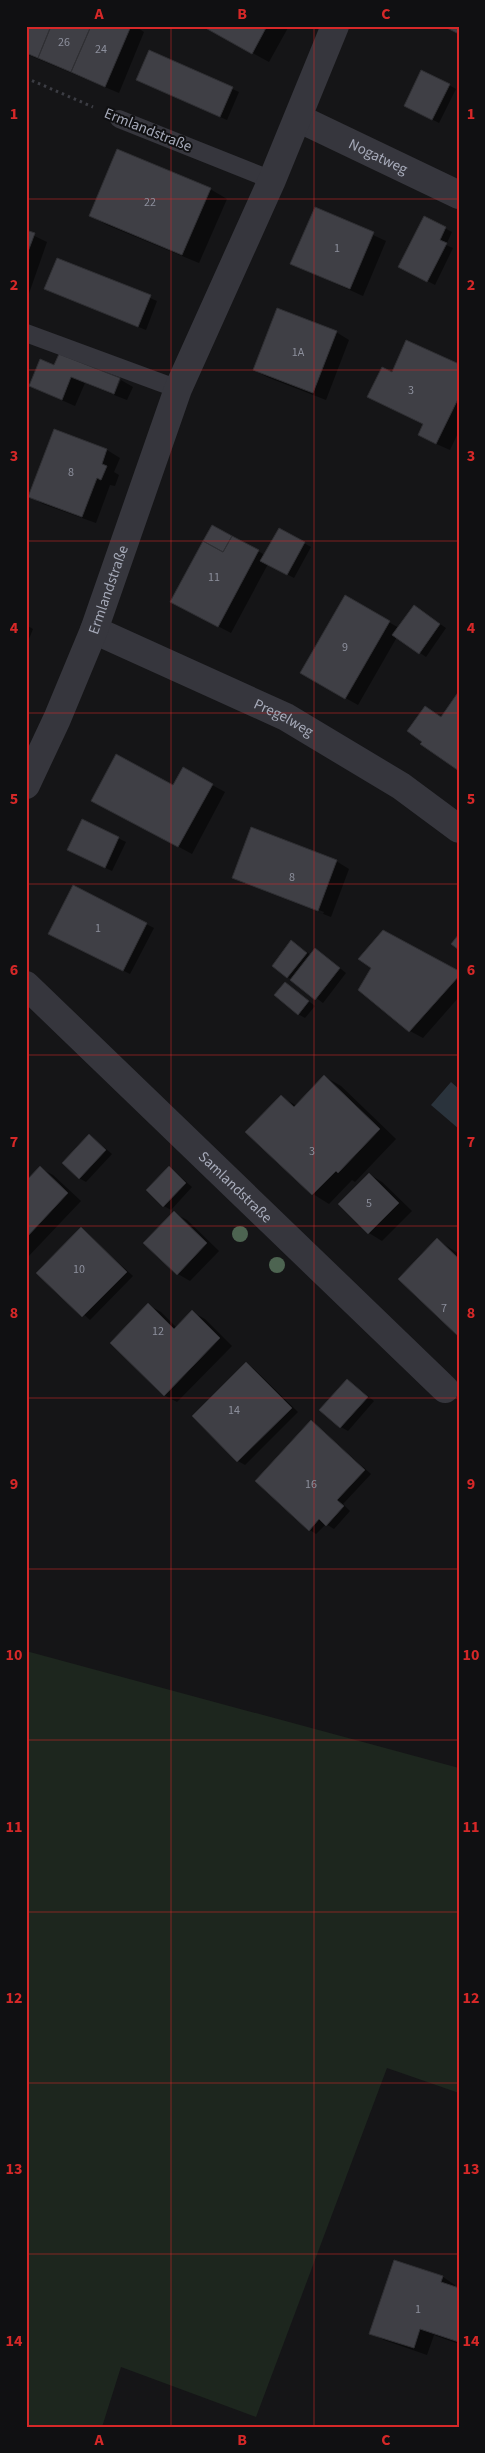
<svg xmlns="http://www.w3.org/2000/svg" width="485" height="2453" viewBox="0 0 485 2453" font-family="'Source Sans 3',sans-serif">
  <rect width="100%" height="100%" fill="#151517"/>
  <path fill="#1d261e" d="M 26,1651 L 459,1768 L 459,2093 L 387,2068 L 256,2417 L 121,2367 L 102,2427 L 26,2427 Z"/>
  <path fill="#2a333c" d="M 451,1082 L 459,1089 L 459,1129 L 431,1105 Z"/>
  <path fill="#0007" d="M 26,26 L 135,26 L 144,32 L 119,93 L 26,54 Z
    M 204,26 L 289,26 L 269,62 Z
    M 150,52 L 239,92 L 227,120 L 144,83 Z
    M 449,85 L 456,89 L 439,123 L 412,109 Z
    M 210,189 L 227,199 L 199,263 L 107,225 L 91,216 Z
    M 316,209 L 386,241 L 363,296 L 292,264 Z
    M 425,218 L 452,232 L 446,245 L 453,248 L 435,285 L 407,270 Z
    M 26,232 L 47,242 L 26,302 Z
    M 58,259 L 157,301 L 146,330 L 45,289 Z
    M 336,332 L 349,340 L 326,400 L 267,377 L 254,370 Z
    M 55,366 L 119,379 L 112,394 L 85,383 L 75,406 L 30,386 Z
    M 459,367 L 459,431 L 450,450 L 432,442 L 424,425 L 368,397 L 392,373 Z
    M 121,380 L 133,387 L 127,400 L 114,395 Z
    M 55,431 L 107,450 L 120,458 L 114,472 L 119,475 L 115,486 L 110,485 L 96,523 L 43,504 L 30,496 Z
    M 212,526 L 265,555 L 279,529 L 311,547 L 294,578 L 268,564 L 231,633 L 185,609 Z
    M 345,597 L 399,628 L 421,611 L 446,628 L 426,657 L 397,637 L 358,705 L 301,673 Z
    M 26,625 L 33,629 L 27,644 L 26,644 Z
    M 212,785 L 225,792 L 192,854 L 105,807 L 174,787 Z
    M 83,821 L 126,842 L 112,871 L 76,854 Z
    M 336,861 L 349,869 L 331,917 L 246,884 L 323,914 L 324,912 L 245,881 L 245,884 L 233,877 Z
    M 73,887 L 154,928 L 130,974 L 57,937 Z
    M 292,942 L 311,955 L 322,954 L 346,973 L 323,1003 L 273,966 Z
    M 373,968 L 459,972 L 459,997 L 423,1038 L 410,1031 Z
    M 285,983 L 315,1006 L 305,1018 L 298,1014 Z
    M 325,1077 L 341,1086 L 396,1139 L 355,1182 L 352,1180 L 329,1204 L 313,1194 L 247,1132 L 281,1097 L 297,1106 Z
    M 89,1135 L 112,1154 L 86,1182 L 79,1178 Z
    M 169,1167 L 192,1187 L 171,1210 L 164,1206 Z
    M 40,1168 L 53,1175 L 81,1201 L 26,1259 L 26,1182 Z
    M 369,1174 L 382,1182 L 412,1211 L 382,1241 L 369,1233 L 340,1204 Z
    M 174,1213 L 187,1220 L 219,1251 L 190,1281 L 178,1274 Z
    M 81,1229 L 133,1276 L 90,1320 L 38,1273 Z
    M 438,1240 L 459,1254 L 459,1336 Z
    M 148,1305 L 161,1312 L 177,1328 L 192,1312 L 205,1319 L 232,1346 L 177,1402 L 164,1395 Z
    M 246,1364 L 253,1368 L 298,1412 L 245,1465 L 238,1461 L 193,1416 Z
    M 348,1380 L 374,1401 L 348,1431 L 341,1427 Z
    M 311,1421 L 371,1474 L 343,1504 L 350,1511 L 334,1529 L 326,1524 L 316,1534 L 310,1530 Z
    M 443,2277 L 455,2285 L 454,2288 L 459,2289 L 459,2344 L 434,2335 L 427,2355 L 384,2340 L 371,2333 Z"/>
  <path fill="#3f3f45" stroke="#2f2f33" d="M 26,26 L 51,26 L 38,58 L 26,53 Z
    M 51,26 L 91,26 L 71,72 L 38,58 Z
    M 91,26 L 131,26 L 105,87 L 71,72 Z
    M 202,26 L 267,26 L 252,54 Z
    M 443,26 L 459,26 L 459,34 Z
    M 149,50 L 233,87 L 220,117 L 136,80 Z
    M 421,70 L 450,84 L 432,120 L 404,106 Z
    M 117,149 L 211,188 L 182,255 L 89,216 Z
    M 315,207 L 374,232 L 350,289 L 290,264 Z
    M 424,216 L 446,227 L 440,240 L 447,243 L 427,282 L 398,267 Z
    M 26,230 L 35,233 L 26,257 Z
    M 57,258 L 151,295 L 138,327 L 44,289 Z
    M 277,308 L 337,331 L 313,393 L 253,370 Z
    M 406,340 L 459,364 L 459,397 L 436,444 L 418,435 L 423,424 L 367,397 L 382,367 L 392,372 Z
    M 59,354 L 120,378 L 114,394 L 71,377 L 62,400 L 29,386 L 40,359 L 54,365 Z
    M 54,429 L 107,449 L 102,464 L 107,466 L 101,480 L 97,478 L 82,517 L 28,497 Z
    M 212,525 L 232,536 L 223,552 L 203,541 Z
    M 279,528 L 305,542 L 287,575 L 260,561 Z
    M 232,536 L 259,550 L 218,627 L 170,602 L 203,541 L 223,552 Z
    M 345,595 L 390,621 L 345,699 L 300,673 Z
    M 414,605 L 440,624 L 419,654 L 392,635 Z
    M 459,691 L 459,771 L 420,744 L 422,742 L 407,731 L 425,706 L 441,717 Z
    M 116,754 L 173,785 L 183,767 L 213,784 L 178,847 L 91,801 Z
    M 82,819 L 119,837 L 105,868 L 67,850 Z
    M 251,827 L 337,860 L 318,911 L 232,878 Z
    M 73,885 L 147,923 L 123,971 L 48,934 Z
    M 383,930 L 459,971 L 459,976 L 409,1032 L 358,990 L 371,968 L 358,959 Z
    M 459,934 L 459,950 L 451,944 Z
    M 291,940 L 307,953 L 287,978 L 272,966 Z
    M 315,948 L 340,968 L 315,1000 L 290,980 Z
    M 285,982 L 309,1001 L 298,1015 L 274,995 Z
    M 324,1075 L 380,1129 L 338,1173 L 336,1171 L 312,1195 L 245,1132 L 281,1095 L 294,1107 Z
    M 89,1134 L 106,1150 L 79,1179 L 62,1163 Z
    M 40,1166 L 68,1193 L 26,1238 L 26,1181 Z
    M 169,1166 L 186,1183 L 163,1207 L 146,1190 Z
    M 369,1173 L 399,1203 L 368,1234 L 338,1204 Z
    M 174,1211 L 207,1243 L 177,1275 L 143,1243 Z
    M 81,1227 L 127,1272 L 82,1317 L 36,1273 Z
    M 437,1238 L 459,1259 L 459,1337 L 398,1279 Z
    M 148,1303 L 174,1329 L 192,1310 L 220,1338 L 164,1396 L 110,1343 Z
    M 246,1362 L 292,1408 L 237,1462 L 192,1416 Z
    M 347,1379 L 368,1397 L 340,1428 L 319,1410 Z
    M 311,1420 L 365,1470 L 337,1500 L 344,1506 L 326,1526 L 319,1519 L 309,1531 L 255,1481 Z
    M 394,2260 L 443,2276 L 441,2282 L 459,2288 L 459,2342 L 420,2329 L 414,2348 L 369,2334 Z"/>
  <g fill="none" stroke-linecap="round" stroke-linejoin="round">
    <path stroke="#3c3d44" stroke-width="3" stroke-dasharray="2.5 4" stroke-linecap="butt" d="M 26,78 L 93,107"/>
    <path stroke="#36363d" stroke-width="18" d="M 119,119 L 272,180
      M 26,333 L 178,389"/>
    <g stroke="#36363d" stroke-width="28">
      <path id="s1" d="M 298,118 L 459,195"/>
      <path id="s2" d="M 94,630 L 286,717 L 401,786 L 459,829"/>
      <path id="s3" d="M 26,785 L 57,719 L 94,630 L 178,389 L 272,180 L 335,26"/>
      <path id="s4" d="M 26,985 L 445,1389"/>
    </g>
  </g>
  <g fill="#4d6451">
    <circle cx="240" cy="1234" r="8"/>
    <circle cx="277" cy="1265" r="8"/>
  </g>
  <path fill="none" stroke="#d62828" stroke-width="1" stroke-opacity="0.55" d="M 171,26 L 171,2427M 314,26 L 314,2427M 26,199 L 459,199M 26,370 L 459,370M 26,541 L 459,541M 26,713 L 459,713M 26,884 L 459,884M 26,1055 L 459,1055M 26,1226 L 459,1226M 26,1398 L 459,1398M 26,1569 L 459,1569M 26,1740 L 459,1740M 26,1912 L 459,1912M 26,2083 L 459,2083M 26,2254 L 459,2254"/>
  <g text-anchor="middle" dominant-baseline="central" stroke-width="4" stroke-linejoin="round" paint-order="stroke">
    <g font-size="12" fill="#8c8f9c">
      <text x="64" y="42">26</text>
      <text x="101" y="49">24</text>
      <text x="150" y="202">22</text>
      <text x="337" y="248">1</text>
      <text x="298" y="352">1A</text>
      <text x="411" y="390">3</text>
      <text x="71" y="472">8</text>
      <text x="214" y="577">11</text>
      <text x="345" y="647">9</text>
      <text x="292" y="877">8</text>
      <text x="98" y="928">1</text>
      <text x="312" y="1151">3</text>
      <text x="369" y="1203">5</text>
      <text x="79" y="1269">10</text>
      <text x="444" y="1308">7</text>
      <text x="158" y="1331">12</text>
      <text x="234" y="1410">14</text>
      <text x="311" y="1484">16</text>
      <text x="418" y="2309">1</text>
    </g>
    <g font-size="15" fill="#a6aab9" stroke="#101012">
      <text transform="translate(148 130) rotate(22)">Ermlandstraße</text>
      <text stroke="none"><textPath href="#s1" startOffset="89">Nogatweg</textPath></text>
      <text stroke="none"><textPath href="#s3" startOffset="212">Ermlandstraße</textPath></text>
      <text stroke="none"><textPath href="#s2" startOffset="209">Pregelweg</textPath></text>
      <text stroke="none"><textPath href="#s4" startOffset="291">Samlandstraße</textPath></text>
    </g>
  </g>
  <rect width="485" height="2453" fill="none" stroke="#101012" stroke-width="55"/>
  <rect x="28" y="28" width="430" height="2398" fill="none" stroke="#d62828" stroke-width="2"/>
  <g font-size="16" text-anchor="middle" font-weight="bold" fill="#d62828">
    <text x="99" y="19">A</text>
    <text x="242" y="19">B</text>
    <text x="386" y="19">C</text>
    <text x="14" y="119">1</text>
    <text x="471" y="119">1</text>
    <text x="14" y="290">2</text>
    <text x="471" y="290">2</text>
    <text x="14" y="461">3</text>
    <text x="471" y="461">3</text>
    <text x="14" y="633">4</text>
    <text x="471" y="633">4</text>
    <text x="14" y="804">5</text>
    <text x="471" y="804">5</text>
    <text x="14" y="975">6</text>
    <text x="471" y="975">6</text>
    <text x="14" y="1147">7</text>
    <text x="471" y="1147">7</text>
    <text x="14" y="1318">8</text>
    <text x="471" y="1318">8</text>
    <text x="14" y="1489">9</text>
    <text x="471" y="1489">9</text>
    <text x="14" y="1660">10</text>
    <text x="471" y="1660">10</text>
    <text x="14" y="1832">11</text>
    <text x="471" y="1832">11</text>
    <text x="14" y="2003">12</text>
    <text x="471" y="2003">12</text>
    <text x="14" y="2174">13</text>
    <text x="471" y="2174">13</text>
    <text x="14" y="2346">14</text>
    <text x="471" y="2346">14</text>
    <text x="99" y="2445">A</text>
    <text x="242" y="2445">B</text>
    <text x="386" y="2445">C</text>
  </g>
</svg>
